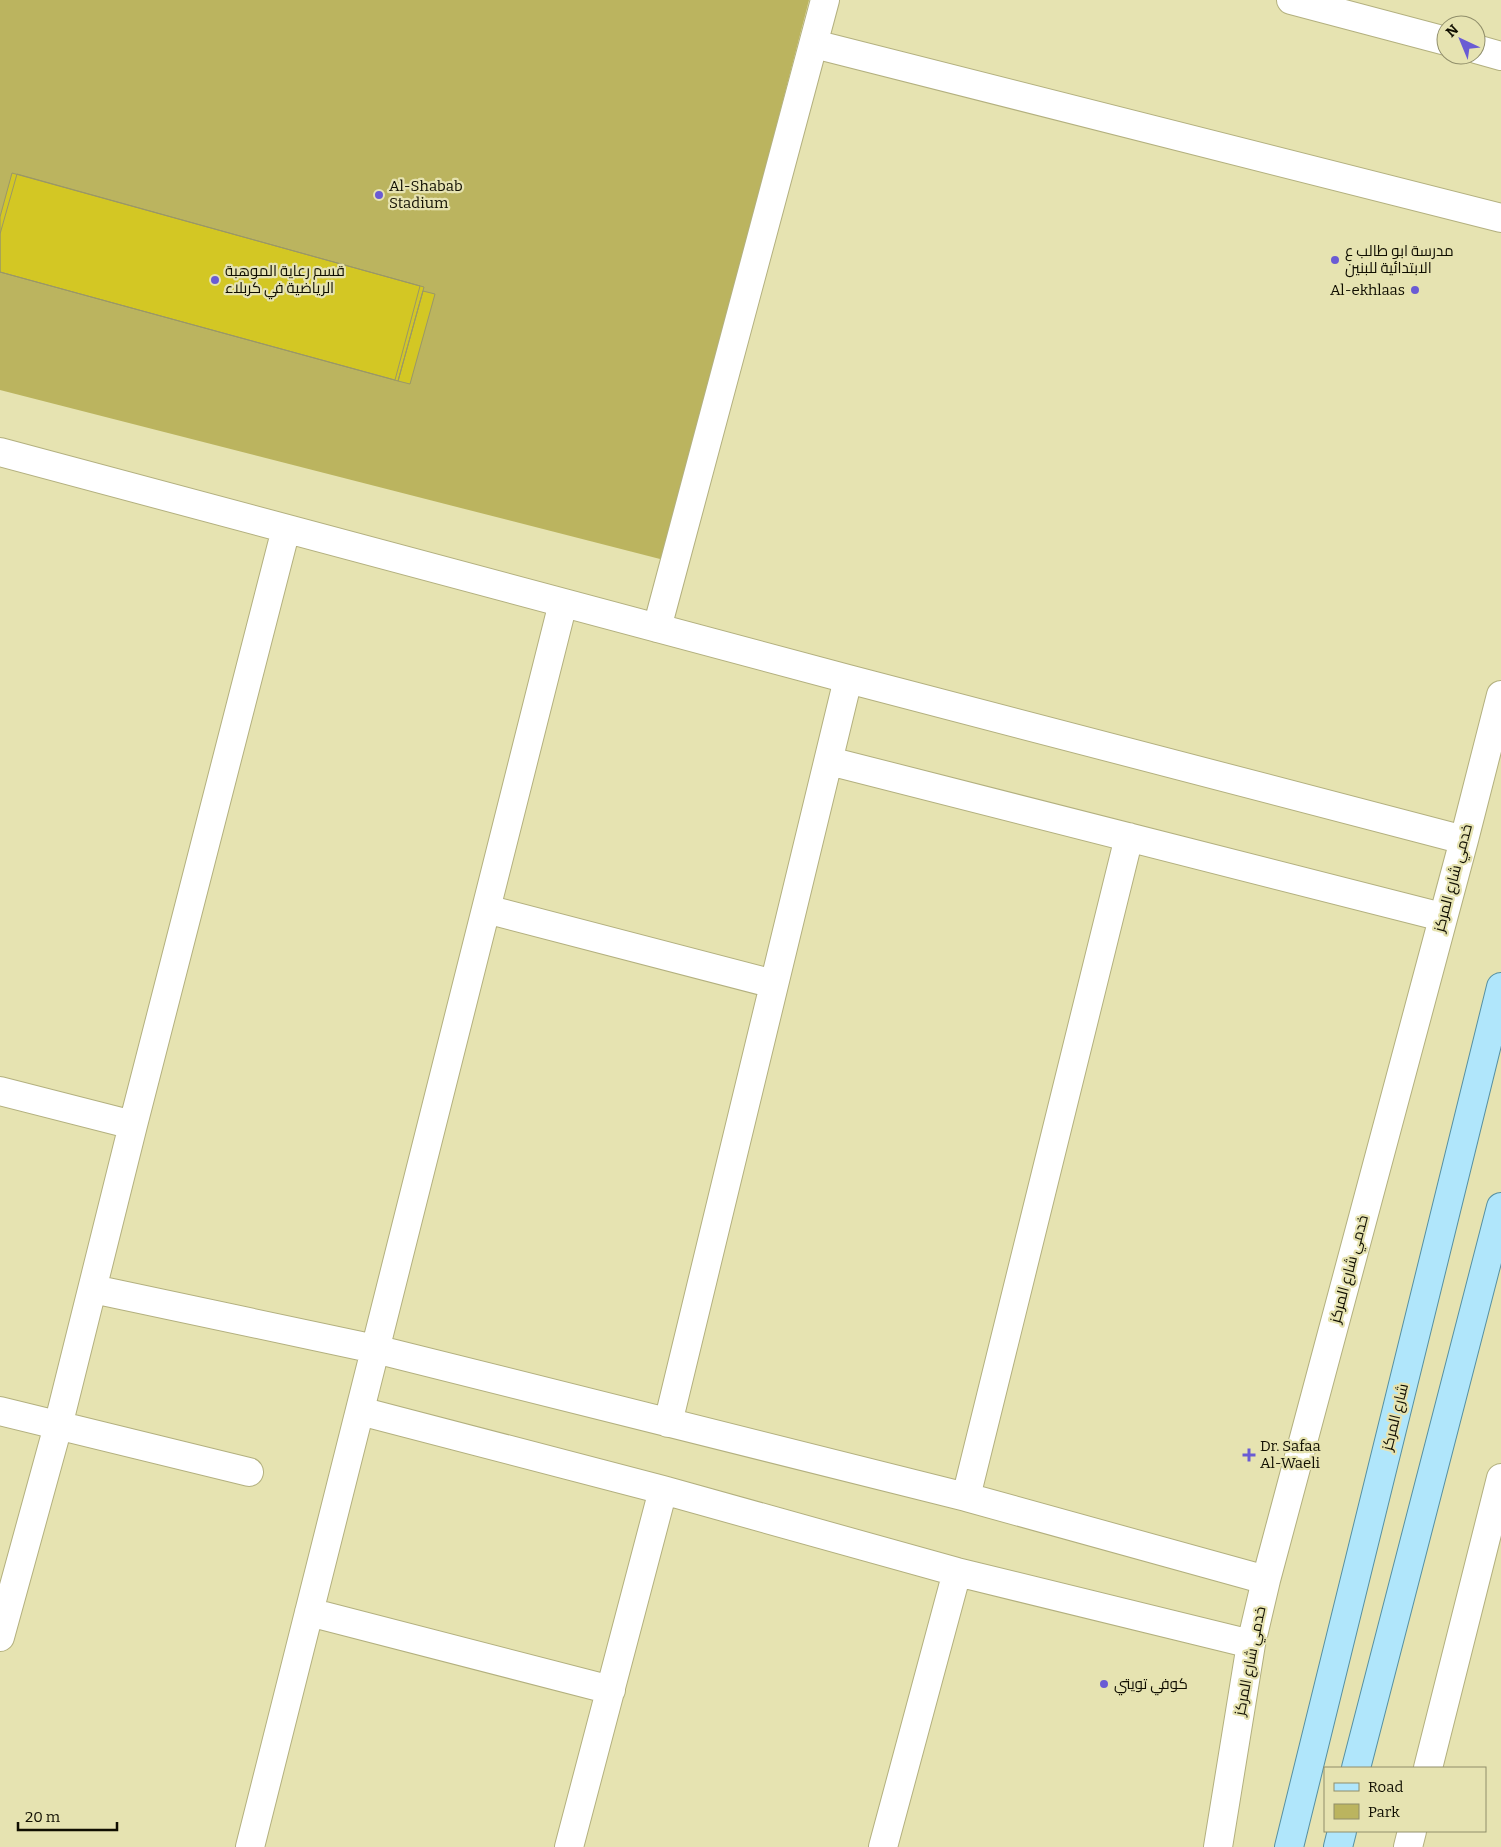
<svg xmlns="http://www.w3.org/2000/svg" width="1501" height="1847" viewBox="0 0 1501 1847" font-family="Bitter,Cairo,serif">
  <rect width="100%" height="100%" fill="#e6e3b1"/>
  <path fill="#bbb45f" d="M 0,0 L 809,0 L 664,560 L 0,390 Z"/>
  <path fill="#d3c724" stroke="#9a9768" d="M 12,173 L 424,287 L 398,381 L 0,272 L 0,217 Z
    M 17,174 L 420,286 L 395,380 L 0,272 L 0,234 Z
    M 423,291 L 435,294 L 410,384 L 398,381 Z"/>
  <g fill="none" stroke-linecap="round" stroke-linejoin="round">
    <g stroke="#b3b07f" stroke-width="30">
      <path id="minor" d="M 1291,0 L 1446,41
        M 814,44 L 1501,218
        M 1476,49 L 1501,56
        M 0,452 L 848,679 L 1464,840
        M 657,628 L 825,0
        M 829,761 L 1442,917
        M 486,909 L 774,984
        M 0,1091 L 133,1125
        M 93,1289 L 375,1349 L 966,1497 L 1266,1580
        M 0,1411 L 249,1472
        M 360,1411 L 663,1490 L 957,1572 L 1251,1644
        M 668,1423 L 848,679
        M 966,1497 L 1129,837
        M 309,1612 L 611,1690
        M 0,1637 L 58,1426 L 133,1125 L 286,529
        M 1428,1768 L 1501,1478
        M 250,1847 L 563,603
        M 569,1847 L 663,1490
        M 883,1847 L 957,1572
        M 1218,1847 L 1251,1644 L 1266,1580 L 1464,840 L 1501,695
        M 1408,1847 L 1412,1831"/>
    </g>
    <g stroke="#5690a2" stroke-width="30">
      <path id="major" d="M 1356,1768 L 1501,1207
        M 1289,1847 L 1501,987
        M 1338,1847 L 1342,1831"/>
    </g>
    <use href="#minor" stroke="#fff" stroke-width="28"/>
    <use href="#major" stroke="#b0e6fb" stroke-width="28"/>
  </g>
  <g fill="#6a5bd4" stroke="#e6e3b1" stroke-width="2">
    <circle cx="379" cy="195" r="5"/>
    <circle cx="1335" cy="260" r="5"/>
    <circle cx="215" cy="280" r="5"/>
    <circle cx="1415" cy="290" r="5"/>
    <path d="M1246.5 1447.5h5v5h5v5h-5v5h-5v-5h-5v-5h5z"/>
    <circle cx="1104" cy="1684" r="5"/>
  </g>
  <g text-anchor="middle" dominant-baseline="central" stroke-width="4.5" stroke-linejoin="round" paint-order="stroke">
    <g font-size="15" fill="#100e00" stroke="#e6e3b1" text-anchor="start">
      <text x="389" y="186">Al-Shabab<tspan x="389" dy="17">Stadium</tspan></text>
      <text x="1345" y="251">مدرسة ابو طالب ع<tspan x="1345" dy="17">الابتدائية للبنين</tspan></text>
      <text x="225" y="271">قسم رعاية الموهبة<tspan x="225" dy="17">الرياضية في كربلاء</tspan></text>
      <text x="1405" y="290" text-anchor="end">Al-ekhlaas</text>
      <text x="1260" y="1446">Dr. Safaa<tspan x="1260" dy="17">Al-Waeli</tspan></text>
      <text x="1114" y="1684">كوفي تويتي</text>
    </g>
    <g font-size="15" fill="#100e00" stroke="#e6e3b1">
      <text transform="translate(1453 878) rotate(-75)">خدمي شارع المركز</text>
      <text transform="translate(1349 1269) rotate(-75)">خدمي شارع المركز</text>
      <text transform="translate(1395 1417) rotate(-76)">شارع المركز</text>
      <text transform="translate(1250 1661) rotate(-79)">خدمي شارع المركز</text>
    </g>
  </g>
  <rect x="1324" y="1767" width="162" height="65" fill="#e6e3b1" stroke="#908e6a"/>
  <rect x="1334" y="1783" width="25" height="8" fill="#b0e6fb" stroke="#908e6a"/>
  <text x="1368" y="1792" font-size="15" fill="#100e00">Road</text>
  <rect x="1334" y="1804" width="25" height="15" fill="#bbb45f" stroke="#908e6a"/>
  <text x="1368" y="1817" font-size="15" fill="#100e00">Park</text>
  <g transform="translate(1461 40) rotate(316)"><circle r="24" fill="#e6e3b1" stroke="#908e6a"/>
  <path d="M0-4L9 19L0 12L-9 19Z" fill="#6a5bd4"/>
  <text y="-8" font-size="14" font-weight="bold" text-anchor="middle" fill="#100e00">N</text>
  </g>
  <path d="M18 1822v8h99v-8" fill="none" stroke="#100e00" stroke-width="2.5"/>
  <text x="25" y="1822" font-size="15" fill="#100e00" stroke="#e6e3b1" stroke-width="4" paint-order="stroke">20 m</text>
</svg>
